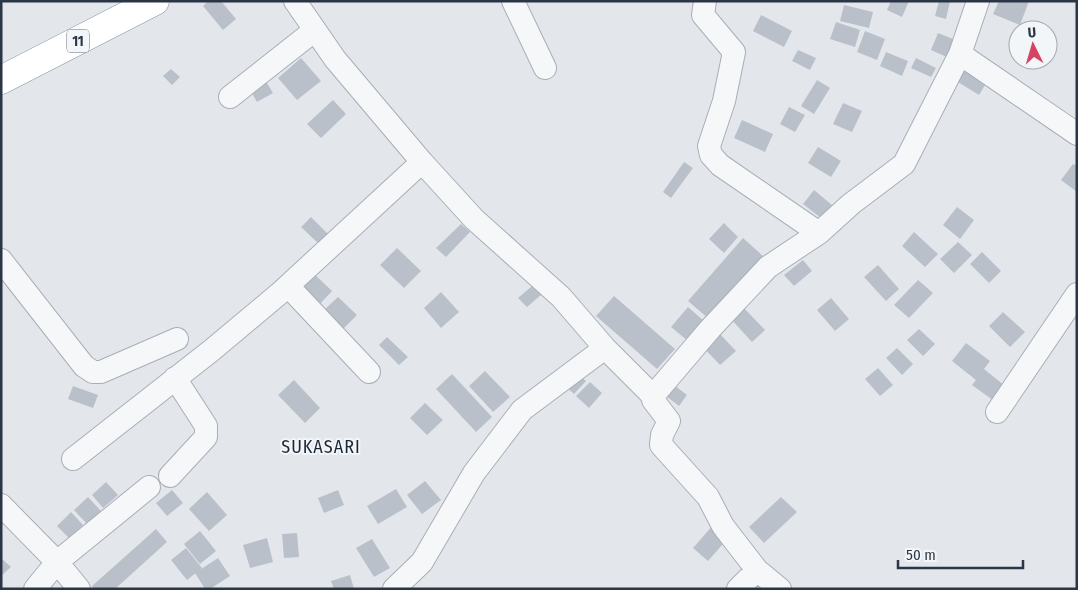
<svg xmlns="http://www.w3.org/2000/svg" width="1078" height="590" viewBox="0 0 1078 590" font-family="'Fira Sans Condensed',sans-serif">
  <rect width="100%" height="100%" fill="#e3e7ec"/>
  <path fill="#bac0ca" d="M 208,1 L 221,1 L 236,19 L 223,30 L 203,6 Z
    M 891,1 L 909,1 L 902,17 L 887,10 Z
    M 939,1 L 950,1 L 946,19 L 935,16 Z
    M 999,1 L 1029,1 L 1020,25 L 993,14 Z
    M 844,5 L 873,12 L 869,28 L 840,21 Z
    M 761,15 L 792,31 L 784,47 L 753,31 Z
    M 836,22 L 860,30 L 855,47 L 830,39 Z
    M 865,31 L 885,39 L 877,60 L 857,52 Z
    M 938,33 L 958,41 L 951,59 L 931,50 Z
    M 798,50 L 816,58 L 810,70 L 792,61 Z
    M 886,52 L 908,61 L 902,76 L 880,66 Z
    M 301,58 L 321,81 L 297,100 L 278,78 Z
    M 916,58 L 936,68 L 931,77 L 911,68 Z
    M 964,62 L 990,77 L 979,95 L 953,79 Z
    M 171,69 L 180,77 L 172,85 L 163,76 Z
    M 264,78 L 273,93 L 257,102 L 249,88 Z
    M 817,80 L 830,88 L 814,114 L 801,106 Z
    M 333,100 L 346,114 L 321,138 L 307,124 Z
    M 843,103 L 862,111 L 852,132 L 833,124 Z
    M 789,107 L 805,115 L 795,132 L 780,124 Z
    M 742,120 L 773,134 L 765,152 L 734,138 Z
    M 818,147 L 841,161 L 831,177 L 808,163 Z
    M 684,162 L 693,168 L 671,198 L 663,192 Z
    M 1073,164 L 1077,166 L 1077,192 L 1061,180 Z
    M 814,190 L 832,205 L 821,218 L 803,204 Z
    M 957,207 L 974,220 L 960,239 L 943,225 Z
    M 311,217 L 328,234 L 319,244 L 301,227 Z
    M 724,223 L 738,237 L 724,253 L 709,239 Z
    M 461,224 L 470,232 L 446,257 L 436,248 Z
    M 914,232 L 938,254 L 925,267 L 902,246 Z
    M 743,238 L 763,256 L 709,319 L 688,301 Z
    M 958,242 L 972,255 L 954,273 L 940,259 Z
    M 397,248 L 421,271 L 404,288 L 380,265 Z
    M 982,252 L 1001,271 L 989,283 L 970,264 Z
    M 803,260 L 812,271 L 794,286 L 784,275 Z
    M 878,265 L 899,289 L 886,301 L 864,277 Z
    M 310,270 L 332,291 L 319,305 L 297,283 Z
    M 918,280 L 933,293 L 909,318 L 894,305 Z
    M 532,286 L 541,295 L 527,307 L 518,298 Z
    M 441,292 L 459,312 L 441,328 L 424,308 Z
    M 614,296 L 675,349 L 657,369 L 596,316 Z
    M 338,297 L 357,315 L 343,329 L 324,310 Z
    M 831,298 L 849,319 L 835,331 L 817,310 Z
    M 742,306 L 765,330 L 752,342 L 730,318 Z
    M 688,307 L 705,322 L 688,341 L 671,327 Z
    M 1003,312 L 1025,332 L 1010,347 L 989,326 Z
    M 919,329 L 935,344 L 923,356 L 907,340 Z
    M 718,332 L 736,351 L 720,365 L 702,346 Z
    M 387,337 L 408,357 L 399,365 L 379,345 Z
    M 966,343 L 990,361 L 984,369 L 1005,386 L 994,401 L 972,385 L 976,380 L 952,361 Z
    M 897,348 L 913,364 L 902,375 L 886,358 Z
    M 878,368 L 893,385 L 880,396 L 865,379 Z
    M 485,371 L 510,397 L 493,412 L 469,386 Z
    M 575,371 L 586,381 L 574,394 L 563,384 Z
    M 452,374 L 492,417 L 476,432 L 436,389 Z
    M 294,380 L 320,408 L 305,423 L 278,395 Z
    M 590,382 L 602,393 L 589,408 L 576,396 Z
    M 670,382 L 687,395 L 679,406 L 662,393 Z
    M 73,386 L 98,395 L 93,408 L 68,399 Z
    M 425,403 L 443,420 L 427,435 L 410,418 Z
    M 425,481 L 441,500 L 422,514 L 407,495 Z
    M 106,482 L 118,495 L 103,508 L 92,495 Z
    M 396,489 L 407,507 L 378,524 L 367,506 Z
    M 172,490 L 183,503 L 167,516 L 156,503 Z
    M 338,490 L 344,505 L 324,513 L 318,498 Z
    M 207,492 L 227,515 L 209,531 L 189,509 Z
    M 88,497 L 101,511 L 87,524 L 74,510 Z
    M 781,497 L 797,512 L 764,543 L 749,527 Z
    M 71,512 L 83,525 L 69,538 L 57,526 Z
    M 714,524 L 729,537 L 708,561 L 693,548 Z
    M 156,529 L 167,542 L 115,589 L 94,589 L 92,586 Z
    M 200,531 L 216,551 L 200,564 L 184,544 Z
    M 297,533 L 299,557 L 284,558 L 282,534 Z
    M 267,538 L 273,562 L 250,568 L 243,545 Z
    M 372,539 L 390,568 L 374,577 L 356,548 Z
    M 186,548 L 202,568 L 187,580 L 171,560 Z
    M 1,558 L 11,567 L 1,576 Z
    M 218,558 L 230,576 L 210,589 L 205,589 L 195,573 Z
    M 350,575 L 354,589 L 334,589 L 331,581 Z"/>
  <g fill="none" stroke-linecap="round" stroke-linejoin="round">
    <g stroke="#a8aeb7" stroke-width="24">
      <path id="minor" d="M 295,1 L 335,59 L 422,162 L 474,219 L 561,297 L 605,348 L 653,396 L 653,400 L 669,421 L 662,435 L 661,445 L 708,497 L 723,526 L 757,570 L 780,589
        M 513,1 L 545,68
        M 705,1 L 703,15 L 734,52 L 724,101 L 709,146 L 711,155 L 720,165 L 819,233
        M 960,54 L 1077,134
        M 230,97 L 315,30
        M 1,260 L 84,366 L 93,372 L 101,372 L 177,339
        M 288,286 L 369,372
        M 653,396 L 710,329 L 768,267 L 819,233 L 851,204 L 904,164 L 960,54 L 978,1
        M 997,412 L 1077,294
        M 73,459 L 212,350 L 280,293 L 422,162
        M 170,476 L 206,437 L 206,426 L 175,378
        M 1,505 L 57,562 L 79,589
        M 35,589 L 57,562 L 149,487
        M 394,589 L 422,562 L 474,473 L 522,410 L 605,348
        M 738,589 L 757,570"/>
    </g>
    <g stroke="#8a95a3" stroke-width="29">
      <path id="highway" d="M 1,80 L 155,1"/>
    </g>
    <use href="#minor" stroke="#f6f7f9" stroke-width="22"/>
    <use href="#highway" stroke="#fff" stroke-width="28"/>
  </g>
  <g text-anchor="middle" dominant-baseline="central" stroke-width="4" stroke-linejoin="round" paint-order="stroke">
    <rect fill="#f3f6f9" stroke="#666f7b" stroke-width="1" x="67" y="29.5" width="22" height="23" rx="4"/>
    <g font-size="14" font-weight="bold" fill="#2a3545">
      <text x="78" y="41">11</text>
    </g>
    <g font-size="18" letter-spacing="1" fill="#1c2636" stroke="#f3f6f9">
      <text x="321" y="447">SUKASARI</text>
    </g>
  </g>
  <rect width="1078" height="590" fill="none" stroke="#2a3545" stroke-width="5"/>
  <g transform="translate(1033 45) rotate(355)"><circle r="24" fill="#f3f6f9" stroke="#a3a9b1"/>
  <path d="M0-4L9 19L0 12L-9 19Z" fill="#d44562"/>
  <text y="-8" font-size="14" font-weight="bold" text-anchor="middle" fill="#2a3545">U</text>
  </g>
  <path d="M898 560v8h125v-8" fill="none" stroke="#2a3545" stroke-width="2.5"/>
  <text x="906" y="560" font-size="15" fill="#2a3545" stroke="#f3f6f9" stroke-width="4" paint-order="stroke">50 m</text>
</svg>
